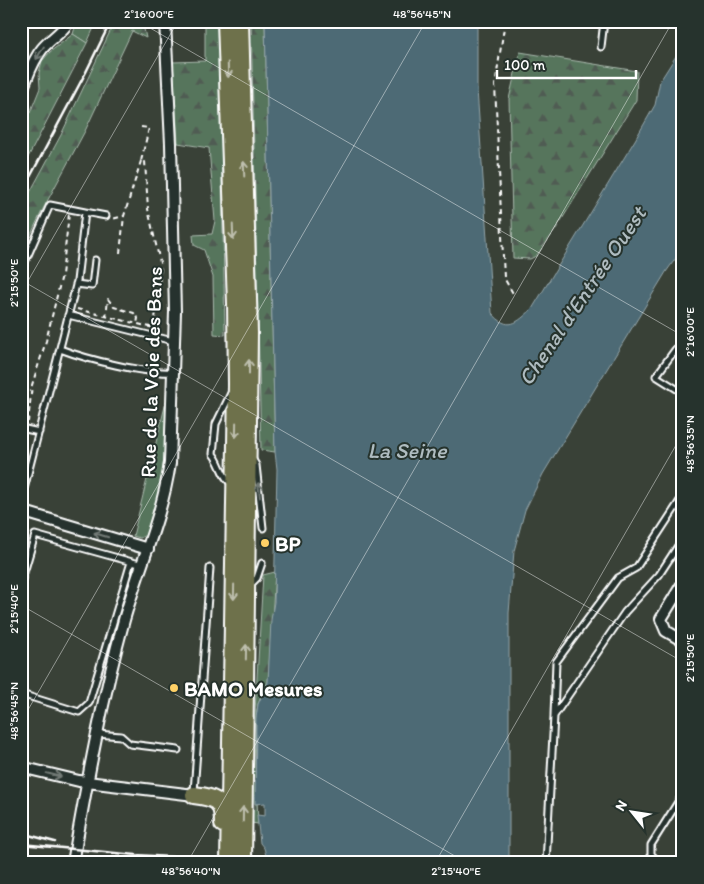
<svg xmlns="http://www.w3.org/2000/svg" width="704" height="884" viewBox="0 0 704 884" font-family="Itim,sans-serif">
  <defs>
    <pattern id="forest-firs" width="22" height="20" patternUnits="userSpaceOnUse" patternTransform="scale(1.25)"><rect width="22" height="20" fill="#56745c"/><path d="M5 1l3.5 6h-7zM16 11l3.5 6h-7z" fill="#505c52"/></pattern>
  </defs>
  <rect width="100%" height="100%" fill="#394137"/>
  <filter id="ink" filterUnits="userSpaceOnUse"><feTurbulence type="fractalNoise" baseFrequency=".02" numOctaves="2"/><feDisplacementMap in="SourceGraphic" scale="10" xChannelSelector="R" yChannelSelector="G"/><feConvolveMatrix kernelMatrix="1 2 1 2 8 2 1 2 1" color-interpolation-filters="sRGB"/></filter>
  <g filter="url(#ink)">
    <path fill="#56745c" stroke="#aabaae" d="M 77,21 L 97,21 L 87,43 L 73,34 Z
      M 166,402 L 167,430 L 161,484 L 146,535 L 140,538 L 133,536 Z"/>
    <path fill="url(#forest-firs)" stroke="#aabaae" d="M 115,21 L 129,21 L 144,29 L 146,38 L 132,31 L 85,131 L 43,209 L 21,255 L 21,209 L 61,135 Z
      M 205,21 L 219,21 L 225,335 L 214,334 L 213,277 L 204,250 L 194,245 L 193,235 L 212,234 L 215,221 L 209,148 L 178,143 L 173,62 L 205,61 Z
      M 251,21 L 265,21 L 275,452 L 261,450 Z
      M 73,34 L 87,43 L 21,171 L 21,109 L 30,113 L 40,88 L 39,73 L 42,61 L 50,52 Z
      M 520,52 L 637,71 L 636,100 L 554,232 L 536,256 L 530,259 L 513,258 L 509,99 Z
      M 275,572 L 268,682 L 258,704 L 256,718 L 255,755 L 258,824 L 251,823 L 251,781 L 263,575 Z"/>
    <path fill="#4e6b74" stroke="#95a6ac" d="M 265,21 L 477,21 L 477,89 L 492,313 C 508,332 517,323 532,309 L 635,140 L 655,105 L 660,81 L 683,45 L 683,248 L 666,272 L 543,474 L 525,510 L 514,551 L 509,613 L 509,863 L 268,863 L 264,848 L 260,843 L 257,815 L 265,816 L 265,803 L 255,804 L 256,718 L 258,704 L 268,682 L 271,620 L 274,602 L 277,469 L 275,452 Z"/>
    <path fill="#394137" d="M 264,858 L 329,861 L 359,863 L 266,863 Z"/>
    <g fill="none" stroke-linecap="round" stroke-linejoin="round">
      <g stroke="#fff" stroke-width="9">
        <path id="lane" d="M 601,47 L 604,21
          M 85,212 L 106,216
          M 21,271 L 50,205 L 85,212 L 77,281 L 21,501
          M 76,284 L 92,286 L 95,260
          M 68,315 L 173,341
          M 683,339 L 656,376 L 683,393
          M 60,349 C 86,359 145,374 173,372
          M 231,393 L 216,424 L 213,454 C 221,463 221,476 232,484
          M 21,428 L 39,432
          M 253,460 L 256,465 L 263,528
          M 21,583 L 35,535 L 143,565
          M 251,584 L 257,578 L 262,563
          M 21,694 L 79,712 L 89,703 L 131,562
          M 554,715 L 556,662 L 618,578 L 636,568 L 683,496
          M 97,734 L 121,736 L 130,744 L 178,750
          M 194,792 L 210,568
          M 546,863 L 554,716 L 625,612 L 659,575 L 683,538
          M 659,863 L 651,854 L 651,845 L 683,794"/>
      </g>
      <g stroke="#fff" stroke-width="14">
        <path id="street" d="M 21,92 C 27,79 32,61 42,49 C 50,39 62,33 69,21
          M 21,511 L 148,549
          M 683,583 L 661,619 L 666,631 L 683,641
          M 21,767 L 79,781 L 194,795
          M 73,863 C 87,781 102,700 124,620 C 139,567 162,518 170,463 L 175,312 L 171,144 L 165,21"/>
      </g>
      <g stroke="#fff" stroke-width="20">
        <path id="primary" d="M 226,21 L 236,304 L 237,384 L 229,863
          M 240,21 L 249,333 L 243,863
          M 194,795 C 216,798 223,800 223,824"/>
      </g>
      <path stroke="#fff" stroke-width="2" stroke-dasharray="5 4" stroke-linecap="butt" d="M 505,21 L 495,85 L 504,278 L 514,295
        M 141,127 L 149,128 L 141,161
        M 120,253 L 124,216
        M 77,309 L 154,328 L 161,267 L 148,209 L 145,161 L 141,161 L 124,216 L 112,219
        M 106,317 L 108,299 L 114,307 L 134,313 L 138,318 L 137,324
        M 28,422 L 32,385 L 46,341 L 62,275 L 69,214"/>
      <use href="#lane" stroke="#26332d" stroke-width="5"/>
      <use href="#street" stroke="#26332d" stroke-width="10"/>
      <use href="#primary" stroke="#6e714b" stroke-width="16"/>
      <path stroke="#fff" stroke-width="2.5" d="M 21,194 L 86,72 L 111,21
        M 21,833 L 55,842
        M 21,844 L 136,855 L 274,863"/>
    </g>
    <defs><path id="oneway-shaft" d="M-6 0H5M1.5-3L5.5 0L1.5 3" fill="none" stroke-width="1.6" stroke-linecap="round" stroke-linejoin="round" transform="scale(1.25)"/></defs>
    <g stroke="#727a76">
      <use href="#oneway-shaft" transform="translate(40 53) rotate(121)"/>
      <use href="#oneway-shaft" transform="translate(259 490) rotate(-97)"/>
      <use href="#oneway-shaft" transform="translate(101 535) rotate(-163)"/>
      <use href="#oneway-shaft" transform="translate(54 775) rotate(13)"/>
    </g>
    <g stroke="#bebfae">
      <use href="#oneway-shaft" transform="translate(228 70) rotate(88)"/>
      <use href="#oneway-shaft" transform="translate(244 169) rotate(-92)"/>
      <use href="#oneway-shaft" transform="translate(233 232) rotate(88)"/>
      <use href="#oneway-shaft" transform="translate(249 367) rotate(-90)"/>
      <use href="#oneway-shaft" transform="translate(236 430) rotate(91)"/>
      <use href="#oneway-shaft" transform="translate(234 592) rotate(91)"/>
      <use href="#oneway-shaft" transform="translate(246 652) rotate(-89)"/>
      <use href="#oneway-shaft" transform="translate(243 814) rotate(-89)"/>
    </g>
  </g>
  <path fill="none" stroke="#fff" stroke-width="1" stroke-opacity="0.45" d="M 138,21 L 683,336M 21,280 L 683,662M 21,293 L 178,21M 21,605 L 467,863M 21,722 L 426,21M 187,863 L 673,21M 435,863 L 683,433M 682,863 L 683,861"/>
  <g fill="#ffd166" stroke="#26332d" stroke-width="2">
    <circle cx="265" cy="543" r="5"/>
    <circle cx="174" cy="688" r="5"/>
  </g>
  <g text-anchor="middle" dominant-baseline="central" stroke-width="4" stroke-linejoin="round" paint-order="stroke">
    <g font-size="21" fill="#fff" stroke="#26332d">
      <text transform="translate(151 372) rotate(-88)">Rue de la Voie des Bans</text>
    </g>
    <g font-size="21" font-weight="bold" fill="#fff" stroke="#26332d" text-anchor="start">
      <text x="275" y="543">BP</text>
      <text x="184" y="688">BAMO Mesures</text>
    </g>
    <g font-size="22" font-style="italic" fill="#afbcc0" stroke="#26332d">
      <text transform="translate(582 296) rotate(-56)">Chenal d'Entrée Ouest</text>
      <text x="407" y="450">La Seine</text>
    </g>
  </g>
  <rect width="704" height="884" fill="none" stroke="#26332d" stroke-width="55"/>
  <g transform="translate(632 812) rotate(300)" stroke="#26332d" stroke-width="4" paint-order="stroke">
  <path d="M0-4L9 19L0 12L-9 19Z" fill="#ffffff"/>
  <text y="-8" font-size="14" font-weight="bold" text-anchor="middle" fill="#ffffff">N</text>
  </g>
  <path d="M497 70v8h139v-8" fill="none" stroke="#ffffff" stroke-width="2.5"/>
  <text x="504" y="70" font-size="15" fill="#ffffff" stroke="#26332d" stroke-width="4" paint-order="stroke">100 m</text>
  <rect x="28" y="28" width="648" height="828" fill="none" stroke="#fff" stroke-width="2"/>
  <g font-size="12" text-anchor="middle" fill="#fff">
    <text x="149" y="18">2°16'00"E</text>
    <text x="422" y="18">48°56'45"N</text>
    <text transform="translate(14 283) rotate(-90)" y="4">2°15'50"E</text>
    <text transform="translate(690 332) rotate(-90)" y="4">2°16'00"E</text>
    <text transform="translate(690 444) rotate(-90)" y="4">48°56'35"N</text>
    <text transform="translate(14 609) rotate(-90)" y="4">2°15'40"E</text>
    <text transform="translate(690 658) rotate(-90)" y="4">2°15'50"E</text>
    <text transform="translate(14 711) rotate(-90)" y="4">48°56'45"N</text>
    <text x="191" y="875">48°56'40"N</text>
    <text x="456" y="875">2°15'40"E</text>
  </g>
</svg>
